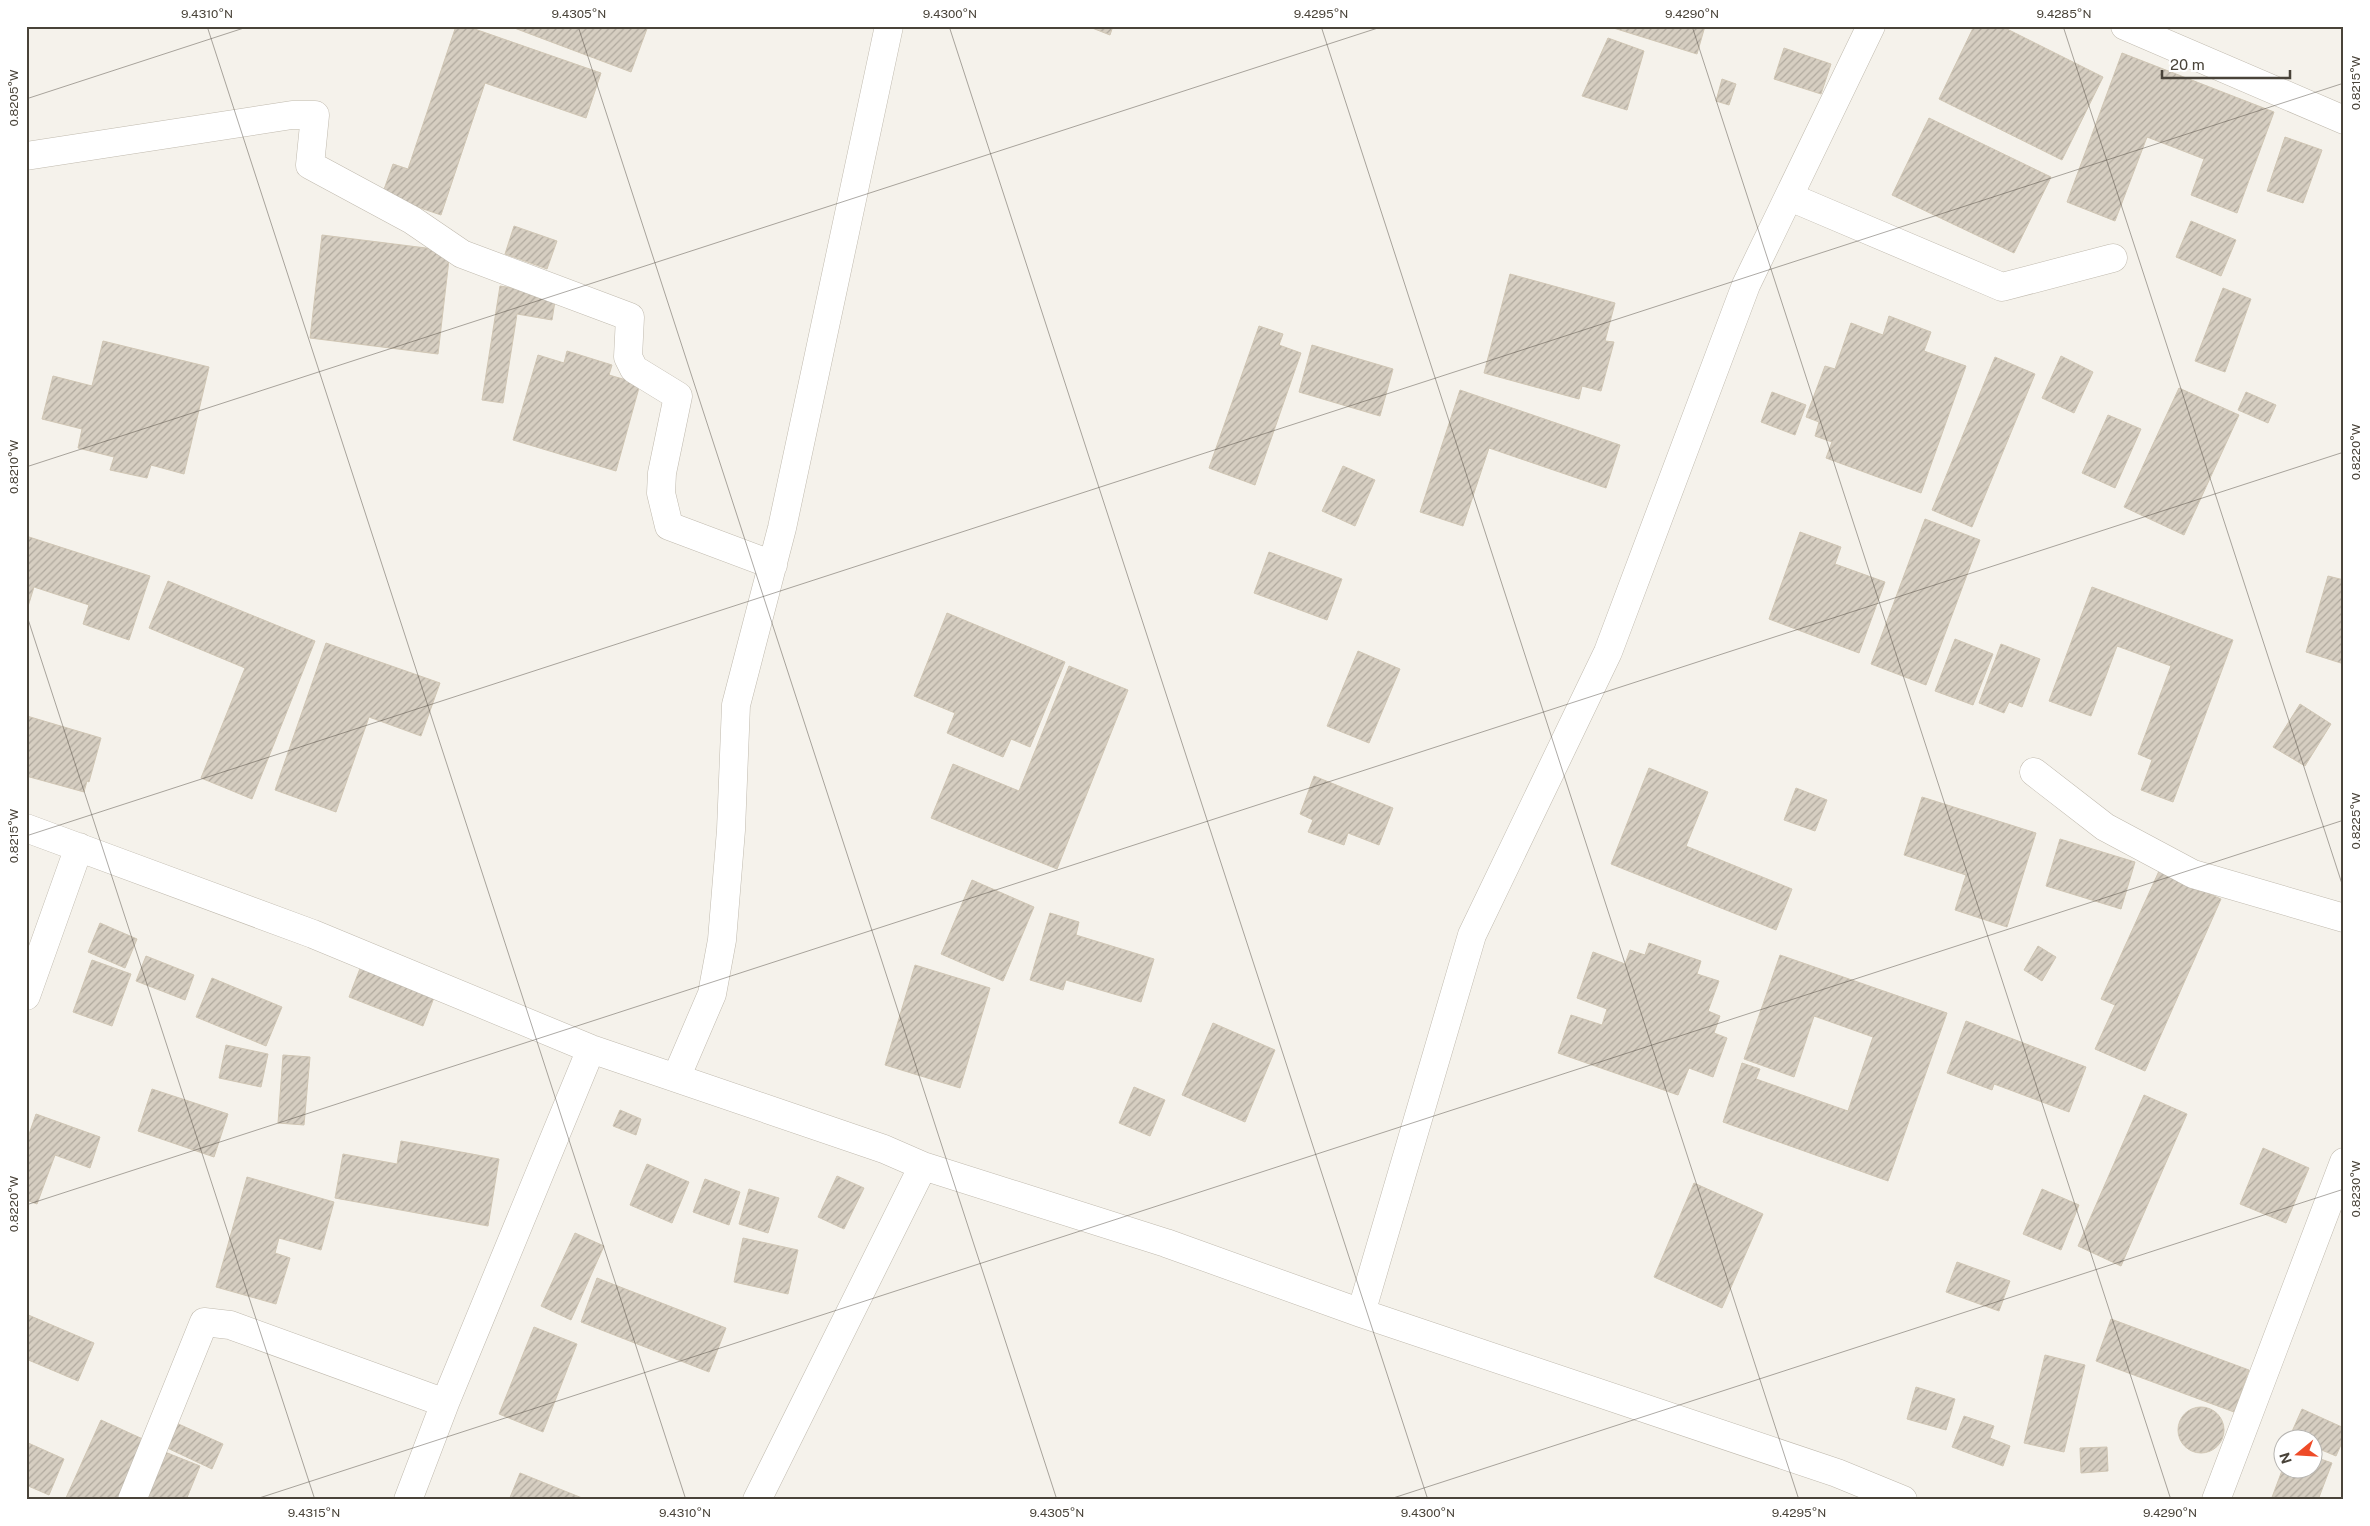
<svg xmlns="http://www.w3.org/2000/svg" width="2370" height="1526" viewBox="0 0 2370 1526" font-family="'Public Sans',sans-serif">
  <defs>
    <pattern id="building-hatch" width="6" height="6" patternUnits="userSpaceOnUse" patternTransform="scale(1.25)"><rect width="6" height="6" fill="#d6cec1"/><path d="M-1 1l2-2M0 6l6-6M5 7l2-2" fill="none" stroke="#b0a99e"/></pattern>
  </defs>
  <rect width="100%" height="100%" fill="#f5f2eb"/>
  <path fill="url(#building-hatch)" stroke="#d0c6b4" d="M 456,26 L 466,26 L 601,73 L 586,118 L 485,83 L 441,215 L 382,195 L 393,164 L 408,169 Z
    M 509,26 L 648,26 L 631,72 Z
    M 1087,26 L 1113,26 L 1110,35 Z
    M 1607,26 L 1705,26 L 1697,54 Z
    M 1974,26 L 2001,26 L 2103,77 L 2062,160 L 1939,99 Z
    M 1608,38 L 1644,51 L 1627,110 L 1582,96 Z
    M 1784,48 L 1831,64 L 1821,94 L 1774,79 Z
    M 2122,53 L 2274,112 L 2237,213 L 2191,195 L 2204,159 L 2147,137 L 2115,221 L 2067,202 Z
    M 1722,79 L 1736,84 L 1729,105 L 1716,101 Z
    M 1929,118 L 2051,177 L 2014,253 L 1892,195 Z
    M 2285,137 L 2322,150 L 2303,203 L 2267,191 Z
    M 2191,221 L 2236,240 L 2221,276 L 2176,257 Z
    M 514,226 L 557,241 L 547,269 L 505,254 Z
    M 322,235 L 450,251 L 438,354 L 310,338 Z
    M 1510,274 L 1615,303 L 1605,341 L 1614,342 L 1601,391 L 1582,386 L 1579,399 L 1484,373 Z
    M 500,286 L 556,295 L 552,320 L 517,314 L 503,403 L 482,400 Z
    M 2223,288 L 2251,299 L 2225,372 L 2195,361 Z
    M 1889,316 L 1931,332 L 1924,351 L 1966,366 L 1921,493 L 1826,458 L 1832,442 L 1815,436 L 1819,422 L 1806,417 L 1825,366 L 1835,369 L 1851,323 L 1883,335 Z
    M 1259,326 L 1283,334 L 1279,345 L 1301,353 L 1255,485 L 1209,468 Z
    M 103,341 L 209,367 L 184,474 L 151,465 L 147,478 L 110,470 L 114,457 L 78,448 L 82,429 L 42,419 L 53,376 L 92,386 Z
    M 1312,345 L 1393,369 L 1380,416 L 1299,392 Z
    M 567,351 L 612,365 L 609,375 L 640,384 L 616,471 L 513,440 L 538,355 L 564,363 Z
    M 2061,356 L 2093,372 L 2074,413 L 2042,398 Z
    M 1995,357 L 2035,374 L 1972,527 L 1932,510 Z
    M 2179,388 L 2239,415 L 2184,535 L 2124,507 Z
    M 1460,390 L 1620,445 L 1606,488 L 1489,448 L 1463,526 L 1420,512 Z
    M 1772,392 L 1806,405 L 1795,435 L 1761,422 Z
    M 2246,392 L 2276,405 L 2268,423 L 2238,410 Z
    M 2108,415 L 2141,429 L 2115,488 L 2082,473 Z
    M 1343,466 L 1375,480 L 1355,526 L 1322,511 Z
    M 1925,519 L 1980,540 L 1926,685 L 1871,664 Z
    M 1800,532 L 1841,547 L 1835,564 L 1885,582 L 1859,653 L 1769,619 Z
    M 26,536 L 150,576 L 129,640 L 83,624 L 89,605 L 34,587 L 26,613 Z
    M 1269,552 L 1342,579 L 1327,620 L 1254,593 Z
    M 2328,576 L 2344,580 L 2344,664 L 2306,652 Z
    M 168,581 L 315,641 L 252,799 L 201,778 L 245,668 L 149,628 Z
    M 2092,587 L 2233,640 L 2173,802 L 2141,790 L 2152,760 L 2138,754 L 2171,666 L 2117,646 L 2091,716 L 2049,701 Z
    M 947,613 L 1065,662 L 1030,747 L 1011,739 L 1003,757 L 947,733 L 955,713 L 914,696 Z
    M 1955,639 L 1993,654 L 1973,705 L 1935,691 Z
    M 326,643 L 440,683 L 421,736 L 369,717 L 336,812 L 275,790 Z
    M 2001,644 L 2040,659 L 2022,707 L 2009,702 L 2004,713 L 1979,703 Z
    M 1358,651 L 1400,669 L 1369,743 L 1327,726 Z
    M 1069,666 L 1128,690 L 1057,869 L 931,818 L 953,764 L 1019,791 Z
    M 2300,704 L 2331,724 L 2305,766 L 2273,747 Z
    M 27,716 L 101,738 L 89,782 L 87,781 L 84,792 L 26,776 Z
    M 1649,768 L 1708,792 L 1686,846 L 1792,889 L 1776,930 L 1611,864 Z
    M 1314,776 L 1393,808 L 1379,845 L 1348,833 L 1344,845 L 1308,832 L 1313,820 L 1300,814 Z
    M 1796,788 L 1827,800 L 1815,831 L 1784,820 Z
    M 1922,797 L 2036,833 L 2007,927 L 1955,910 L 1966,875 L 1904,855 Z
    M 2060,839 L 2135,862 L 2121,909 L 2046,886 Z
    M 2159,871 L 2221,899 L 2145,1071 L 2095,1049 L 2115,1005 L 2101,999 Z
    M 972,880 L 1034,907 L 1003,981 L 941,954 Z
    M 1050,913 L 1079,922 L 1076,935 L 1154,959 L 1141,1002 L 1066,980 L 1063,990 L 1030,980 Z
    M 100,923 L 137,939 L 125,968 L 88,952 Z
    M 1649,943 L 1701,961 L 1697,974 L 1719,981 L 1708,1011 L 1720,1016 L 1714,1033 L 1727,1038 L 1713,1077 L 1689,1068 L 1678,1095 L 1558,1053 L 1571,1015 L 1602,1025 L 1607,1009 L 1577,998 L 1593,952 L 1625,964 L 1630,950 L 1645,955 Z
    M 2038,946 L 2056,957 L 2042,981 L 2024,970 Z
    M 1780,955 L 1947,1013 L 1888,1181 L 1723,1122 L 1742,1063 L 1760,1069 L 1756,1079 L 1848,1111 L 1873,1037 L 1814,1016 L 1794,1077 L 1744,1059 Z
    M 146,956 L 194,975 L 185,1000 L 136,981 Z
    M 92,960 L 131,974 L 112,1026 L 73,1012 Z
    M 915,965 L 990,988 L 960,1088 L 885,1065 Z
    M 361,966 L 435,995 L 423,1026 L 349,997 Z
    M 212,978 L 282,1007 L 266,1046 L 196,1017 Z
    M 1966,1021 L 2086,1067 L 2069,1112 L 1994,1084 L 1992,1090 L 1947,1073 Z
    M 1213,1023 L 1275,1050 L 1245,1122 L 1182,1095 Z
    M 226,1045 L 268,1054 L 261,1087 L 219,1078 Z
    M 283,1055 L 310,1057 L 304,1125 L 278,1123 Z
    M 1134,1087 L 1165,1100 L 1150,1136 L 1119,1123 Z
    M 152,1089 L 228,1114 L 214,1157 L 138,1131 Z
    M 2144,1095 L 2187,1114 L 2121,1266 L 2078,1246 Z
    M 620,1110 L 641,1119 L 636,1135 L 613,1126 Z
    M 36,1114 L 100,1137 L 90,1168 L 55,1155 L 37,1204 L 26,1200 L 26,1143 Z
    M 401,1141 L 499,1159 L 488,1226 L 335,1198 L 343,1154 L 397,1164 Z
    M 2263,1148 L 2309,1168 L 2286,1223 L 2240,1204 Z
    M 647,1164 L 689,1182 L 672,1223 L 630,1205 Z
    M 837,1176 L 864,1188 L 844,1229 L 818,1217 Z
    M 247,1177 L 334,1202 L 321,1250 L 279,1238 L 275,1253 L 290,1258 L 276,1304 L 216,1287 Z
    M 705,1179 L 740,1192 L 729,1225 L 693,1212 Z
    M 1694,1183 L 1763,1214 L 1722,1308 L 1654,1277 Z
    M 749,1189 L 779,1198 L 768,1233 L 739,1224 Z
    M 2042,1189 L 2079,1205 L 2061,1250 L 2023,1234 Z
    M 575,1233 L 604,1246 L 571,1320 L 541,1306 Z
    M 743,1238 L 798,1250 L 788,1294 L 734,1282 Z
    M 1957,1262 L 2010,1281 L 1999,1311 L 1946,1292 Z
    M 597,1278 L 726,1328 L 709,1372 L 581,1322 Z
    M 26,1314 L 94,1343 L 78,1381 L 26,1359 Z
    M 2111,1319 L 2249,1370 L 2234,1412 L 2096,1361 Z
    M 534,1327 L 577,1344 L 543,1432 L 499,1414 Z
    M 2045,1355 L 2085,1365 L 2064,1452 L 2024,1443 Z
    M 1916,1387 L 1955,1399 L 1946,1430 L 1907,1419 Z
    M2178 1430a23 23 0 1 1 46 0a23 23 0 1 1-46 0Z
    M 2302,1409 L 2344,1428 L 2344,1438 L 2336,1456 L 2312,1446 L 2312,1438 L 2297,1438 L 2290,1436 Z
    M 1964,1416 L 1994,1426 L 1990,1438 L 2010,1446 L 2003,1466 L 1952,1447 Z
    M 101,1420 L 145,1440 L 118,1500 L 65,1500 Z
    M 174,1422 L 223,1444 L 212,1469 L 163,1446 Z
    M 26,1442 L 64,1459 L 49,1495 L 26,1485 Z
    M 2107,1447 L 2108,1471 L 2081,1473 L 2080,1448 Z
    M 160,1450 L 200,1466 L 186,1500 L 141,1500 Z
    M 2312,1456 L 2332,1463 L 2318,1500 L 2271,1500 L 2283,1468 L 2312,1468 Z
    M 520,1473 L 587,1500 L 509,1500 Z"/>
  <g fill="none" stroke-linecap="round" stroke-linejoin="round">
    <g stroke="#c0baae" stroke-width="29">
      <path id="street" d="M 2125,26 L 2344,120
        M 26,156 L 292,115 L 315,115 L 310,165 L 412,220 L 462,254 L 630,317 L 628,357 L 634,369 L 678,396 L 662,473 L 661,493 L 669,526 L 773,565
        M 1790,197 L 2002,287 L 2113,258
        M 2034,772 L 2105,827 L 2193,874 L 2344,918
        M 26,828 L 313,934 L 591,1049 L 884,1149 L 923,1166 L 1166,1243 L 1361,1313 L 1837,1473 L 1903,1500
        M 26,996 L 79,847
        M 676,1078 L 712,994 L 722,940 L 731,830 L 736,705 L 782,528 L 889,26
        M 1361,1313 L 1472,935 L 1608,652 L 1746,285 L 1871,26
        M 132,1500 L 204,1322 L 230,1325 L 445,1403
        M 408,1500 L 445,1403 L 591,1049
        M 757,1500 L 923,1166
        M 2216,1500 L 2344,1162"/>
    </g>
    <use href="#street" stroke="#fff" stroke-width="28"/>
  </g>
  <path fill="none" stroke="#494339" stroke-width="1" stroke-opacity="0.45" d="M 207,26 L 686,1500M 578,26 L 1057,1500M 949,26 L 1428,1500M 1321,26 L 1799,1500M 1692,26 L 2171,1500M 2063,26 L 2344,890M 26,99 L 250,26M 26,467 L 1384,26M 26,613 L 315,1500M 26,836 L 2344,83M 26,1205 L 2344,452M 253,1500 L 2344,820M 1387,1500 L 2344,1189"/>
  <rect width="2370" height="1526" fill="none" stroke="#ffffff" stroke-width="55"/>
  <g transform="translate(2298 1454) rotate(252)"><circle r="24" fill="#ffffff" stroke="#b6b4b0"/>
  <path d="M0-4L9 19L0 12L-9 19Z" fill="#ee4b28"/>
  <text y="-8" font-size="14" font-weight="bold" text-anchor="middle" fill="#494339">N</text>
  </g>
  <path d="M2162 70v8h128v-8" fill="none" stroke="#494339" stroke-width="2.5"/>
  <text x="2170" y="70" font-size="15" fill="#494339" stroke="#ffffff" stroke-width="4" paint-order="stroke">20 m</text>
  <rect x="28" y="28" width="2314" height="1470" fill="none" stroke="#494339" stroke-width="2"/>
  <g font-size="12" text-anchor="middle" fill="#494339">
    <text x="207" y="18">9.4310°N</text>
    <text x="579" y="18">9.4305°N</text>
    <text x="950" y="18">9.4300°N</text>
    <text x="1321" y="18">9.4295°N</text>
    <text x="1692" y="18">9.4290°N</text>
    <text x="2064" y="18">9.4285°N</text>
    <text transform="translate(2356 83) rotate(-90)" y="4">0.8215°W</text>
    <text transform="translate(14 98) rotate(-90)" y="4">0.8205°W</text>
    <text transform="translate(2356 452) rotate(-90)" y="4">0.8220°W</text>
    <text transform="translate(14 467) rotate(-90)" y="4">0.8210°W</text>
    <text transform="translate(2356 821) rotate(-90)" y="4">0.8225°W</text>
    <text transform="translate(14 836) rotate(-90)" y="4">0.8215°W</text>
    <text transform="translate(2356 1189) rotate(-90)" y="4">0.8230°W</text>
    <text transform="translate(14 1204) rotate(-90)" y="4">0.8220°W</text>
    <text x="314" y="1517">9.4315°N</text>
    <text x="685" y="1517">9.4310°N</text>
    <text x="1057" y="1517">9.4305°N</text>
    <text x="1428" y="1517">9.4300°N</text>
    <text x="1799" y="1517">9.4295°N</text>
    <text x="2170" y="1517">9.4290°N</text>
  </g>
</svg>
